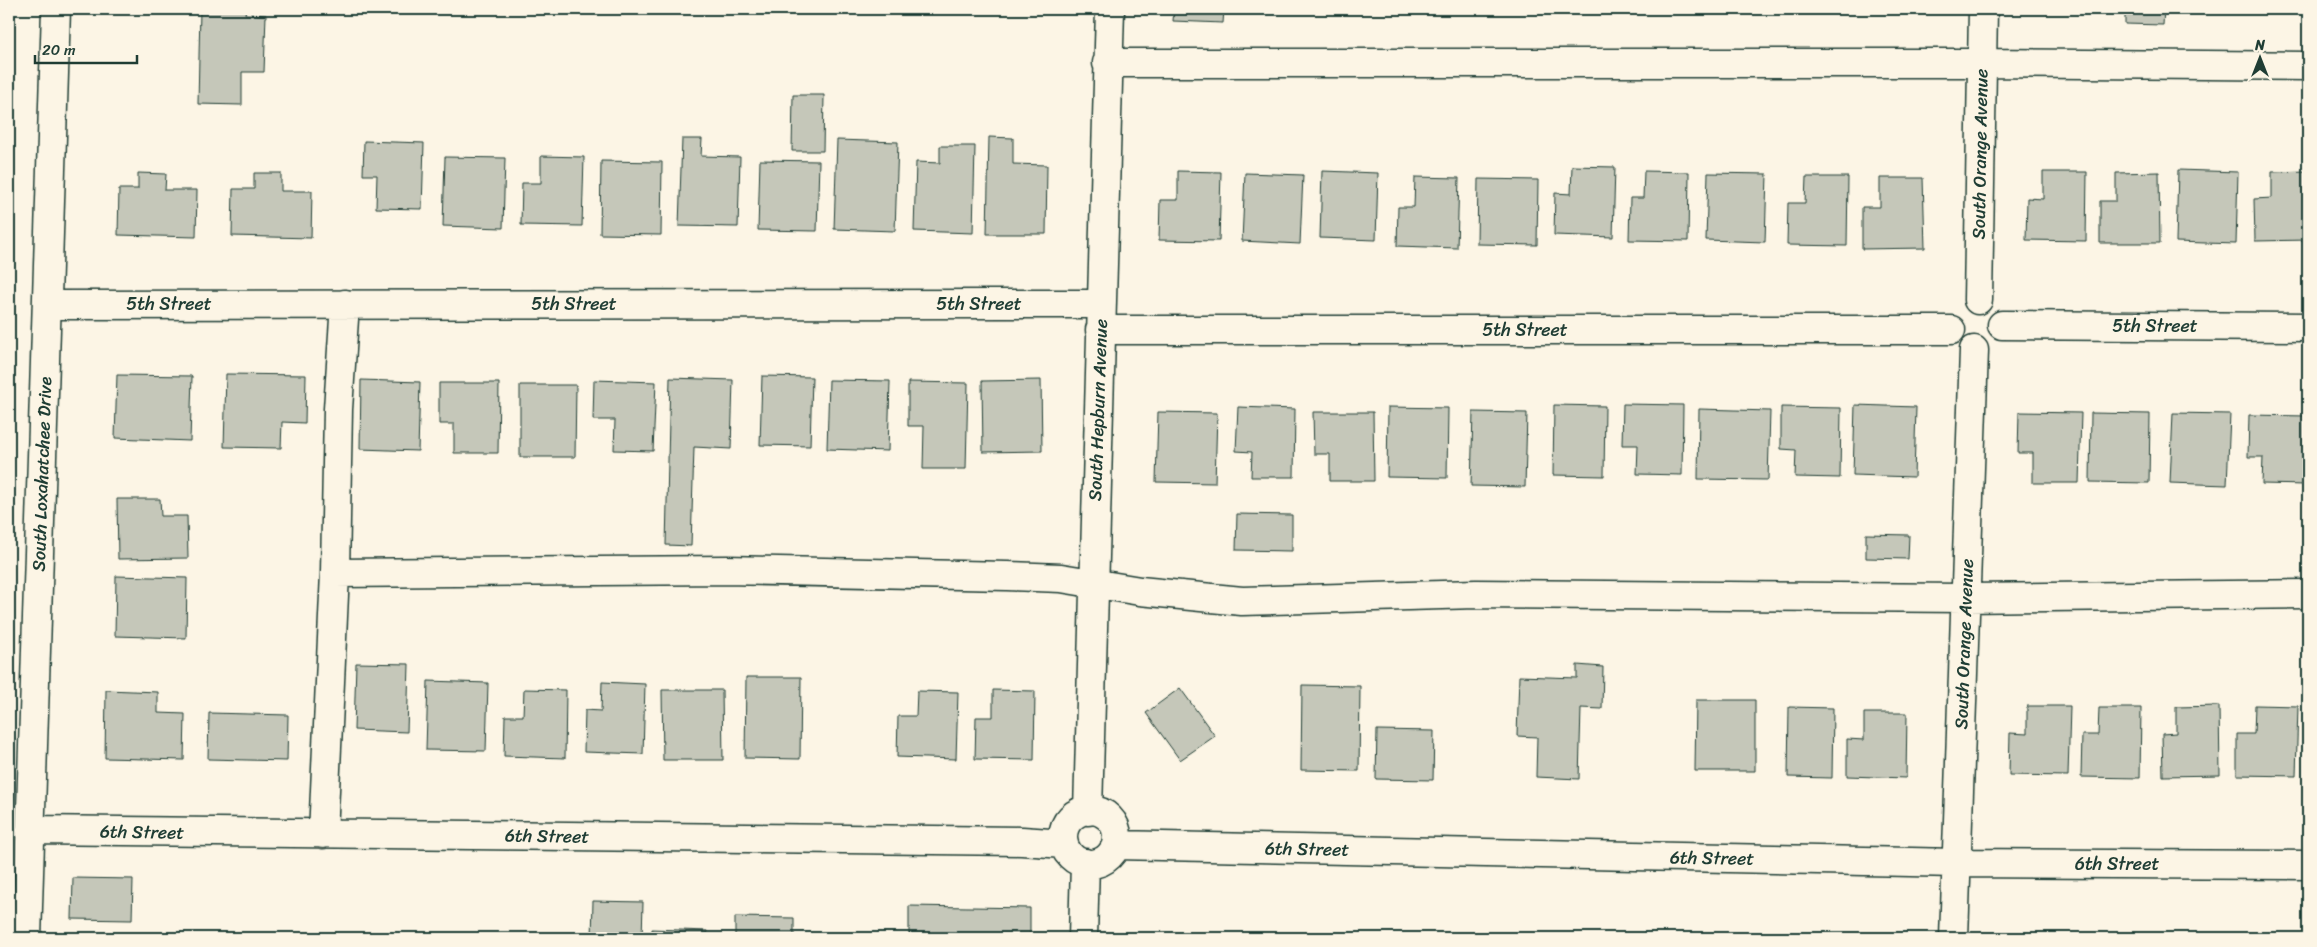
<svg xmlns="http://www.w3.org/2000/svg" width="2317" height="947" viewBox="0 0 2317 947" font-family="Sriracha,sans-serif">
  <rect width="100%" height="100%" fill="#fcf5e5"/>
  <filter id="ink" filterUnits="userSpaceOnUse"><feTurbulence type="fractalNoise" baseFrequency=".02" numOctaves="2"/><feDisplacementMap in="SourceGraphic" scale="10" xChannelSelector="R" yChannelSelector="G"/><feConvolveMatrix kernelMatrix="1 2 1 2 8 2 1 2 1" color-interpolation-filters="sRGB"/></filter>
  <g filter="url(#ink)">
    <path fill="#c5c7b9" stroke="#1f3d34" d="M 200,9 L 246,9 L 245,14 L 266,15 L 264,72 L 242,72 L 242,105 L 198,104 Z
      M 381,9 L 419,9 L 419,14 L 381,13 Z
      M 1174,9 L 1224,9 L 1223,23 L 1173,21 Z
      M 2125,9 L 2164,9 L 2163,25 L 2125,24 Z
      M 793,95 L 824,95 L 823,151 L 792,151 Z
      M 989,137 L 1013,138 L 1013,164 L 1047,165 L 1046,234 L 987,234 Z
      M 682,139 L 702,139 L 701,156 L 740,157 L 738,227 L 679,226 Z
      M 837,140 L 898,142 L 895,231 L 834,229 Z
      M 364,141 L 424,143 L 422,209 L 376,208 L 377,175 L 363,175 Z
      M 940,146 L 975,146 L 973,233 L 914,231 L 916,162 L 940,163 Z
      M 541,156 L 584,157 L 582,226 L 521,225 L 522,183 L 541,183 Z
      M 445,157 L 505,158 L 503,228 L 443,226 Z
      M 760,160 L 819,161 L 817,231 L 758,230 Z
      M 601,161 L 662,162 L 661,235 L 600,234 Z
      M 1572,166 L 1615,167 L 1613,237 L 1554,235 L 1555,193 L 1571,194 Z
      M 2178,170 L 2238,172 L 2236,244 L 2176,242 Z
      M 1178,171 L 1221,172 L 1219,241 L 1159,240 L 1160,200 L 1178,200 Z
      M 1322,171 L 1378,173 L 1376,240 L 1320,238 Z
      M 1644,171 L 1689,172 L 1688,241 L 1629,240 L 1630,198 L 1643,198 Z
      M 2308,171 L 2308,240 L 2255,241 L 2254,199 L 2272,198 L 2272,172 Z
      M 2043,172 L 2087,172 L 2086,241 L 2026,240 L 2027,198 L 2043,199 Z
      M 2159,172 L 2160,243 L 2100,243 L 2100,201 L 2116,201 L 2116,173 Z
      M 138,173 L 166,174 L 165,190 L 197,190 L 196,237 L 118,235 L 119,189 L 138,189 Z
      M 254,173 L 281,173 L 281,191 L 312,191 L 311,238 L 232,236 L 233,189 L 254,189 Z
      M 1245,173 L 1303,175 L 1300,244 L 1242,241 Z
      M 1708,173 L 1767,174 L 1765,242 L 1706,240 Z
      M 1415,177 L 1459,178 L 1457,248 L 1397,246 L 1398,207 L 1414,207 Z
      M 1806,177 L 1848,177 L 1847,246 L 1787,245 L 1788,203 L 1805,203 Z
      M 1880,178 L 1923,178 L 1925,248 L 1862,249 L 1862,207 L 1880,207 Z
      M 1478,179 L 1538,180 L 1537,245 L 1477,244 Z
      M 226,374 L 306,375 L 305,423 L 282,422 L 281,448 L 224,447 Z
      M 117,375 L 192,376 L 190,441 L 115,438 Z
      M 762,376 L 812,377 L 810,446 L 760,445 Z
      M 670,378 L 733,380 L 731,449 L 694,447 L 691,546 L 666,545 Z
      M 361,380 L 420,382 L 418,451 L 360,449 Z
      M 594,380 L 656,382 L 653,451 L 614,450 L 615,420 L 593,420 Z
      M 829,380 L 890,381 L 888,451 L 827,449 Z
      M 1041,380 L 1042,451 L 983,452 L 982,381 Z
      M 908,382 L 968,383 L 966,469 L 923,469 L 924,426 L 908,426 Z
      M 439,383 L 499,383 L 498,453 L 454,453 L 454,424 L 439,424 Z
      M 520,385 L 576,385 L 575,457 L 520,457 Z
      M 1623,404 L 1683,405 L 1682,475 L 1637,474 L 1638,445 L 1622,445 Z
      M 1554,405 L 1605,406 L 1604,476 L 1553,475 Z
      M 1855,405 L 1916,407 L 1914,477 L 1853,475 Z
      M 1238,407 L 1295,409 L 1294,477 L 1251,477 L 1252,452 L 1236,451 Z
      M 1388,407 L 1448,408 L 1447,478 L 1387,477 Z
      M 1781,407 L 1841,408 L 1840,478 L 1795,477 L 1796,450 L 1781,449 Z
      M 1699,409 L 1770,411 L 1768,480 L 1698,479 Z
      M 1158,412 L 1217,413 L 1215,483 L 1156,482 Z
      M 1313,412 L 1373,412 L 1374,481 L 1330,481 L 1330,454 L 1314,454 Z
      M 1473,412 L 1527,413 L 1525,487 L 1471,486 Z
      M 2019,412 L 2081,413 L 2079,483 L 2033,483 L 2033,453 L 2018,453 Z
      M 2091,413 L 2150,414 L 2149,483 L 2090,482 Z
      M 2173,413 L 2230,414 L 2227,485 L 2170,483 Z
      M 2249,415 L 2307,416 L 2306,485 L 2262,484 L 2263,457 L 2248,457 Z
      M 117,499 L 160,499 L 161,516 L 187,516 L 188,558 L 118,559 Z
      M 1237,514 L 1292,515 L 1292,551 L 1236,550 Z
      M 1866,534 L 1909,535 L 1908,559 L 1866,558 Z
      M 116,576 L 187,578 L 186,638 L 115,636 Z
      M 356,663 L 409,664 L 407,732 L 354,730 Z
      M 1577,665 L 1603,667 L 1602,709 L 1581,708 L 1579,779 L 1536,777 L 1537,737 L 1517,736 L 1519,676 L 1577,678 Z
      M 746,677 L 801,677 L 800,759 L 745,758 Z
      M 428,681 L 488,683 L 486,751 L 426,750 Z
      M 602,682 L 645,684 L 643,754 L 584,752 L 585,710 L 601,711 Z
      M 1302,685 L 1360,686 L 1359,771 L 1301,770 Z
      M 1180,688 L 1215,736 L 1180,760 L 1146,713 Z
      M 524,689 L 566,690 L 565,758 L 504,756 L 505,716 L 523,716 Z
      M 106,690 L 158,692 L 158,713 L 185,714 L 184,760 L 105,758 Z
      M 662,690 L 722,690 L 723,760 L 663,760 Z
      M 993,690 L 1035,691 L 1034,760 L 975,759 L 976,717 L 993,717 Z
      M 917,691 L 958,692 L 956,759 L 897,757 L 898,716 L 916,716 Z
      M 1696,700 L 1755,700 L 1755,771 L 1695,771 Z
      M 2255,705 L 2298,706 L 2296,776 L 2237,775 L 2237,734 L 2254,734 Z
      M 2027,706 L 2070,706 L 2068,776 L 2009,775 L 2010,733 L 2027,734 Z
      M 2219,706 L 2220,775 L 2163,776 L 2162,734 L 2176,733 L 2176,707 Z
      M 1789,707 L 1833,708 L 1832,778 L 1788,777 Z
      M 2099,708 L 2141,708 L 2140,778 L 2081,777 L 2082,735 L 2098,735 Z
      M 209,713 L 288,715 L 287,761 L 208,759 Z
      M 1864,713 L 1907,713 L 1906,778 L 1847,776 L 1847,739 L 1864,740 Z
      M 1377,730 L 1434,731 L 1433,780 L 1376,779 Z
      M 73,878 L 133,879 L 132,920 L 72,919 Z
      M 593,901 L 643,902 L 642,938 L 592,938 Z
      M 909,906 L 1030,908 L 1030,938 L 909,938 Z
      M 735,917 L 794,918 L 794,938 L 735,938 Z
      M 652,929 L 707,931 L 707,938 L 652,938 Z"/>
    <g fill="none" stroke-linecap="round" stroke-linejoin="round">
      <g stroke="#1f3d34" stroke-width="31">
        <path id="minor" d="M 1107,63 L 1982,63 L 2308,66
          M 1978,300 L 1983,9
          M 345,304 L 338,409 L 335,573 L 727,570 L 1007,576 L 1061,578 L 1140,591 L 1242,601 L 1476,594 L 1965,598 L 2308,594
          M 48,305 L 1101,304
          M 2002,325 L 2308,327
          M 1100,330 L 1951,330
          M1063 837a27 27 0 1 1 54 0a27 27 0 1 1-54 0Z
          M 1088,811 L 1110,9
          M 30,830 L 1022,841 L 1064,844
          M 323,834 L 335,573
          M 1116,845 L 1957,863 L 2308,865
          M 27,938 L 56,9
          M 1083,938 L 1085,863
          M 1954,938 L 1974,350"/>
      </g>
      <use href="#minor" stroke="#fcf5e5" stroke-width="28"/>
    </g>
  </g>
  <g text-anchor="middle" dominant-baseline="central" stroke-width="5" stroke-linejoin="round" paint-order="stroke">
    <g font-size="18" fill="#1f3d34" stroke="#fcf5e5">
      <text transform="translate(1980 154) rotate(-89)">South Orange Avenue</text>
      <text x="169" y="304">5th Street</text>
      <text x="574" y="304">5th Street</text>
      <text x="979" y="304">5th Street</text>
      <text x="2155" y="326">5th Street</text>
      <text x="1525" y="330">5th Street</text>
      <text transform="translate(1098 410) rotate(-88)">South Hepburn Avenue</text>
      <text transform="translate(42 474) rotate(-88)">South Loxahatchee Drive</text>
      <text transform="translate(1964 644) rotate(-88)">South Orange Avenue</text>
      <text transform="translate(142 832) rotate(1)">6th Street</text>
      <text transform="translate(547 836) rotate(1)">6th Street</text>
      <text transform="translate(1307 849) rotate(1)">6th Street</text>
      <text transform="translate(1712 858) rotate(1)">6th Street</text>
      <text x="2117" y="864">6th Street</text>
    </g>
  </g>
  <rect width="2317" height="947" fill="none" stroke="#fcf5e5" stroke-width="30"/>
  <rect x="15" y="15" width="2287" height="917" fill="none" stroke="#1f3d34" stroke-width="2" filter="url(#ink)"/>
  <g transform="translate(2260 58)" stroke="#fcf5e5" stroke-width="4" paint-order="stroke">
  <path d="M0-4L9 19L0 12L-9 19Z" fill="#1f3d34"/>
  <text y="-8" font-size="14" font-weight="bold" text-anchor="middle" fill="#1f3d34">N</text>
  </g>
  <path d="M35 55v8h102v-8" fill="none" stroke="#1f3d34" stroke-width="2.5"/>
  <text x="42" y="55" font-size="15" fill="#1f3d34" stroke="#fcf5e5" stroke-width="4" paint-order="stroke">20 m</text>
</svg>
